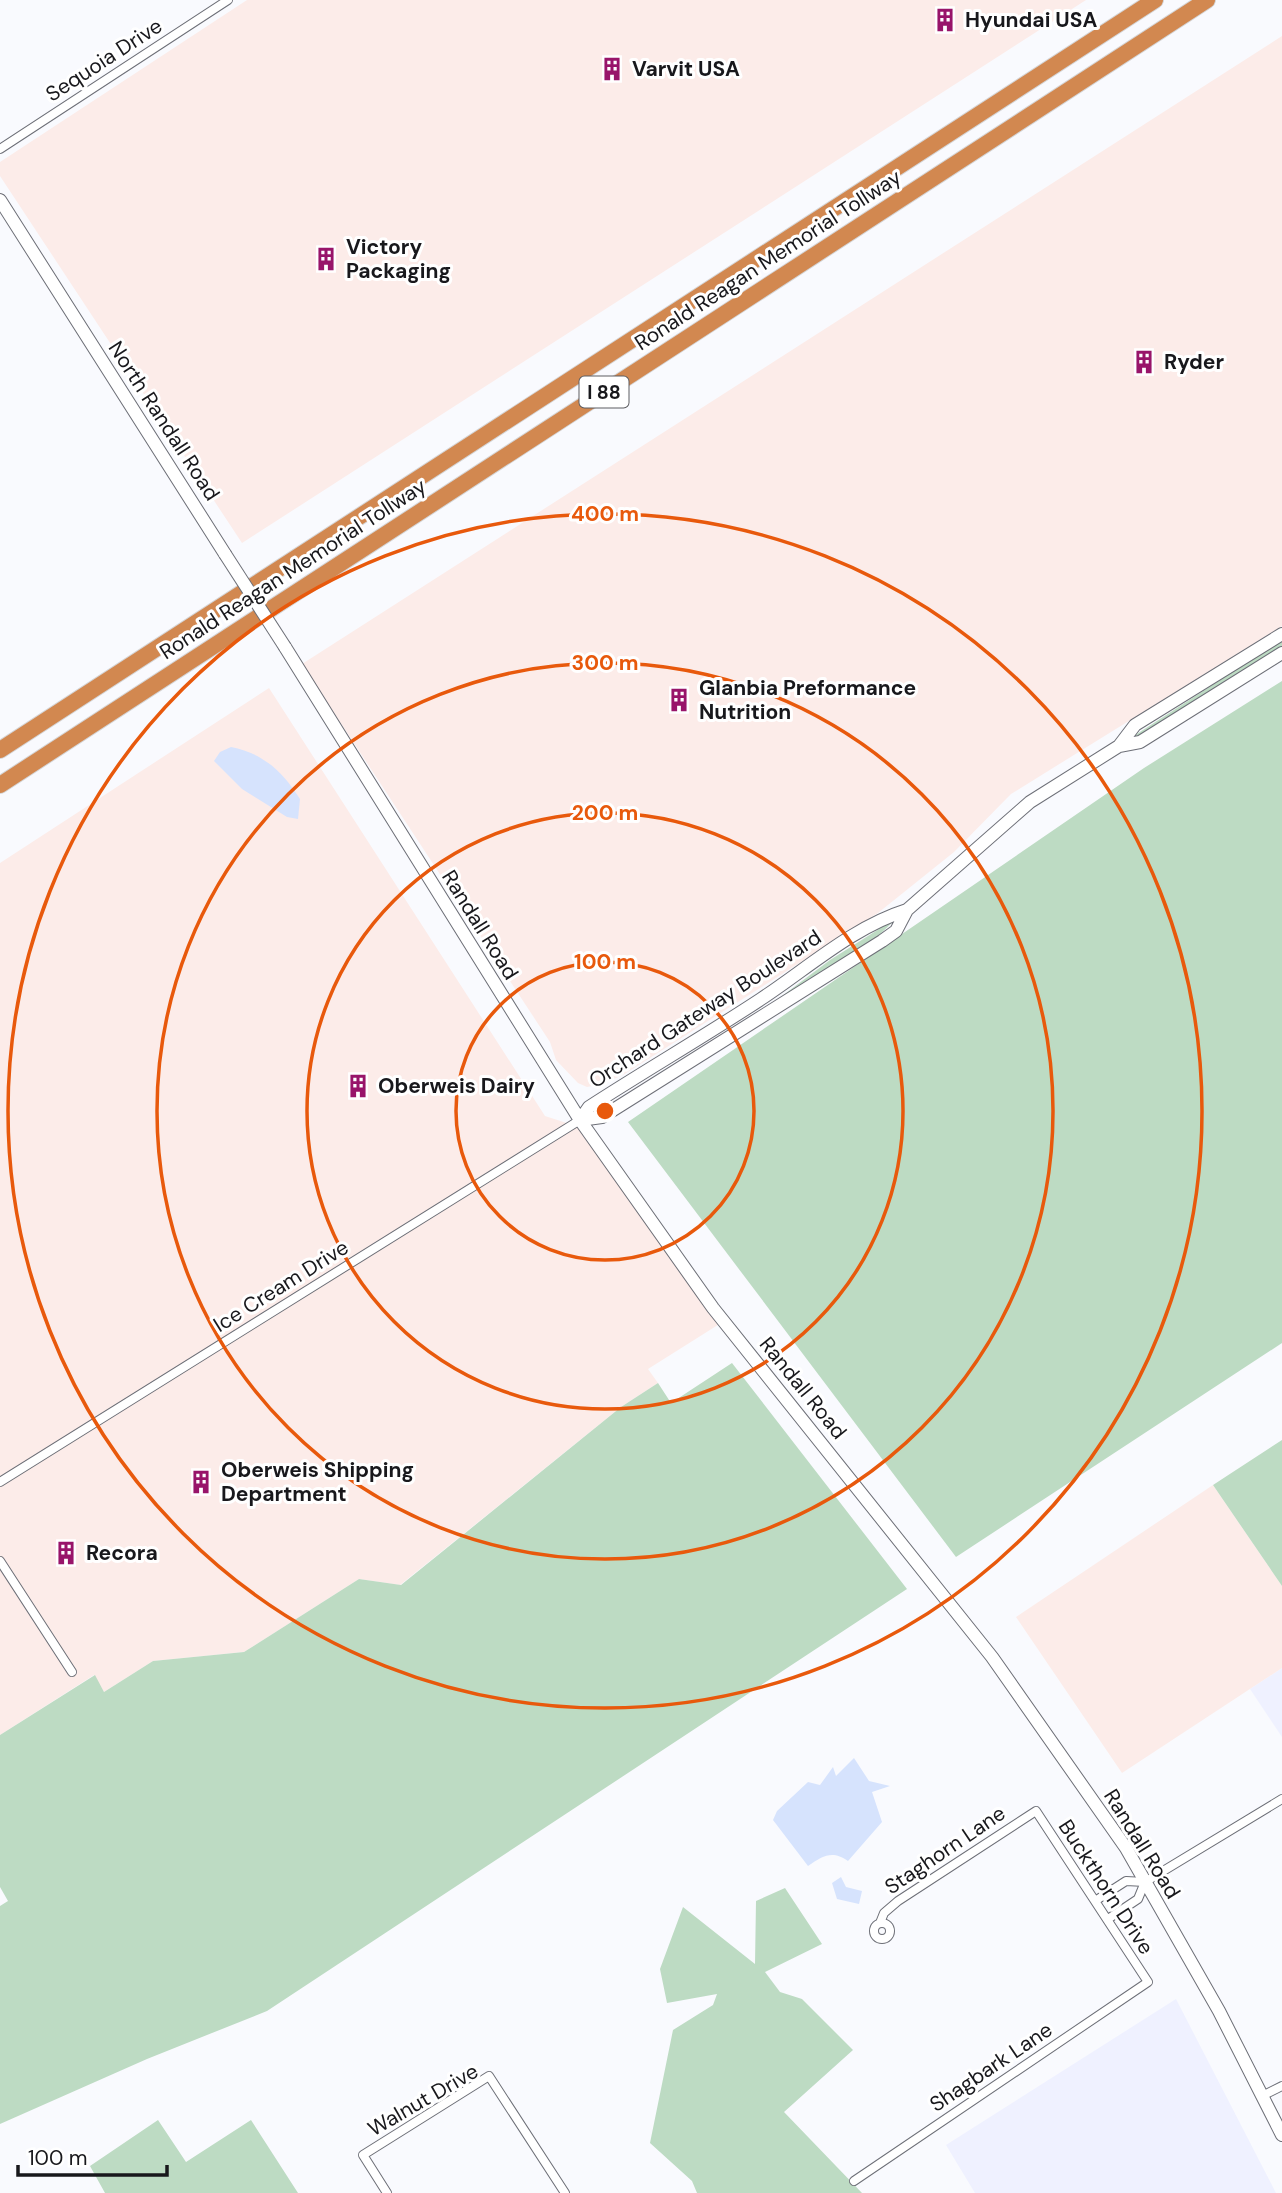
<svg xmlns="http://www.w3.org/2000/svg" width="1282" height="2193" viewBox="0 0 1282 2193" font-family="'DM Sans',sans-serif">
  <rect width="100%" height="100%" fill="#f9fafe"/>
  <path fill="#eff1ff" d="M 1282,1668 L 1282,1737 L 1250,1689 Z
    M 1176,1999 L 1276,2193 L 975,2193 L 946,2145 Z"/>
  <path fill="#fcece9" d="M 247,0 L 1086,0 L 242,543 L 0,176 L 0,162 Z
    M 1282,36 L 1282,626 L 1011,794 L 954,852 L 878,913 L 623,1075 L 602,1084 L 587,1087 L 578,1083 L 556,1060 L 550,1042 L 302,664 Z
    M 269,688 L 545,1116 L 579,1127 L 721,1323 L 648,1369 L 658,1383 L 621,1407 L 400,1585 L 359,1579 L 244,1652 L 153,1661 L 104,1692 L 94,1675 L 0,1735 L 0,863 Z
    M 1213,1485 L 1282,1586 L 1282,1668 L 1122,1773 L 1016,1617 Z"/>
  <path fill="#bddbc3" d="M 1282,640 L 1282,647 L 1128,743 L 1126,741 Z
    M 1282,681 L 1282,1343 L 956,1557 L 628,1122 L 1144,768 Z
    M 898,917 L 878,936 L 774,1002 L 830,960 Z
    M 732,1363 L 907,1589 L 267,2011 L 147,2059 L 0,2124 L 0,1906 L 8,1901 L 0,1887 L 0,1735 L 95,1675 L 104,1692 L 153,1661 L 244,1652 L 359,1579 L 401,1585 L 621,1407 L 658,1383 L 671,1403 Z
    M 1282,1440 L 1282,1586 L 1213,1485 Z
    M 785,1888 L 822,1944 L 765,1972 L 780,1992 L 802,1999 L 853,2050 L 784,2112 L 862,2193 L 697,2193 L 692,2181 L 650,2143 L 673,2030 L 713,2005 L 717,1994 L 667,2003 L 660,1969 L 683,1907 L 755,1964 L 756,1901 Z
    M 158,2120 L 186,2162 L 251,2120 L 298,2193 L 105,2193 L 90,2166 Z"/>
  <path fill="#d6e3fd" d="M 231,747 C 263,753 283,772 300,799 L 298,819 L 287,817 L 242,789 L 214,761 L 220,752 Z
    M 854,1758 L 869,1781 L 890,1786 L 872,1792 L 882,1822 L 848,1861 C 832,1850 823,1856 808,1866 L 773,1820 L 777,1811 L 808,1782 L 820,1785 L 833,1767 L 836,1776 Z
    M 841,1877 L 846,1887 L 862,1891 L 859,1904 L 837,1899 L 832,1883 Z"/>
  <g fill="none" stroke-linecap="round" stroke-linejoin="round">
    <g stroke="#6d6f77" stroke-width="10">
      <path id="street" d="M 0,149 L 228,0
        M 0,1482 L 580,1120
        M 0,1561 L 72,1672
        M 1145,1882 L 1282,1799
        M 1095,1901 L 1126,1881 L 1145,1882
        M 1108,1919 L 1138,1899 L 1145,1882
        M874 1931a8 8 0 1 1 16 0a8 8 0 1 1-16 0Z
        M 1262,2096 L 1282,2086
        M 854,2181 L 1148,1982 L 1036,1811 L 898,1901 L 884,1913 L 880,1923
        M 387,2193 L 363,2155 L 489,2076 L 565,2193"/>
    </g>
    <g stroke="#6d6f77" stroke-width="14">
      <path id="secondary" d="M 0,200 L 225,554
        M 285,647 L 580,1120 L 713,1308 L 992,1657 L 1126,1848 L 1219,2011 L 1282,2135
        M 1119,746 L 1140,742 L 1282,653
        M 580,1120 L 602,1117 L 882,941 L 896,931 L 907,910 L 1030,802 L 1119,746 L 1135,725 L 1282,634
        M 580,1120 L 589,1107 C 646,1070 705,1036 761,999 C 808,968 853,927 907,910"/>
    </g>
    <g stroke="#d5d5d6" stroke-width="18">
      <path id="highway" d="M 0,750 L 1155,0
        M 0,785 L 1207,0"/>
    </g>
    <use href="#street" stroke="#fff" stroke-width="8"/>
    <use href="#secondary" stroke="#fff" stroke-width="12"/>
    <use href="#highway" stroke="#d28850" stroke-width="16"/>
    <g stroke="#6d6f77" stroke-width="14" stroke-linecap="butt">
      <path id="secondary-bridge" d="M 225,554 L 285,647"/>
    </g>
    <use href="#secondary-bridge" stroke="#fff" stroke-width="12"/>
  </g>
  <g fill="none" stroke="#e8590c" stroke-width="3.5">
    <circle cx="605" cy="1111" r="149"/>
    <circle cx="605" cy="1111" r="298"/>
    <circle cx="605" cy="1111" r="448"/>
    <circle cx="605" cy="1111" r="597"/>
  </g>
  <defs>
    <g id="building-bare" transform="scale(1.89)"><path d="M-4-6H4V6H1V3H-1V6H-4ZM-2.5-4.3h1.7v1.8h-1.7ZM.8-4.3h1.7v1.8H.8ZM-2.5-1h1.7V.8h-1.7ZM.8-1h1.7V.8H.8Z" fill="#98146a" stroke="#fff" stroke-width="2.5" paint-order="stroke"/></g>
  </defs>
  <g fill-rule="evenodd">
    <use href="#building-bare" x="945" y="20"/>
    <use href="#building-bare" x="612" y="69"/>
    <use href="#building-bare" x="326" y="259"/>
    <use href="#building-bare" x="1144" y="362"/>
    <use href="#building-bare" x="679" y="700"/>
    <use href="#building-bare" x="358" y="1086"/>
    <use href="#building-bare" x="201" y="1482"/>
    <use href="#building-bare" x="66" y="1553"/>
  </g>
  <g text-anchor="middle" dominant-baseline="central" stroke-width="6" stroke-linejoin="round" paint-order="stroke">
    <rect fill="#fff" stroke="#5d5d60" stroke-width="2" x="579.5" y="376.5" width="49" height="31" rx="5"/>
    <g font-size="19" font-weight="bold" fill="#18181c">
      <text x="604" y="392">I 88</text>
    </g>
    <g font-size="21" font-weight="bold" fill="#18181c" stroke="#fff" text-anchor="start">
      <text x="965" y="20">Hyundai USA</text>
      <text x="632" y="69">Varvit USA</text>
      <text x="346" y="247">Victory<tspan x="346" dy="24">Packaging</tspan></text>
      <text x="1164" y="362">Ryder</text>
      <text x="699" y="688">Glanbia Preformance<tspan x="699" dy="24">Nutrition</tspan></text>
      <text x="378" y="1086">Oberweis Dairy</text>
      <text x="221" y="1470">Oberweis Shipping<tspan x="221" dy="24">Department</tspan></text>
      <text x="86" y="1553">Recora</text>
    </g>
    <g font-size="21" fill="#18181c" stroke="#fff">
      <text transform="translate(104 60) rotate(-33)">Sequoia Drive</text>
      <text transform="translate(768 260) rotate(-33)">Ronald Reagan Memorial Tollway</text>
      <text transform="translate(164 421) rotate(57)">North Randall Road</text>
      <text transform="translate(293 569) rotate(-33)">Ronald Reagan Memorial Tollway</text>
      <text transform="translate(480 925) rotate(58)">Randall Road</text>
      <text transform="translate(705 1009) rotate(-33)">Orchard Gateway Boulevard</text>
      <text transform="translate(281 1286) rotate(-32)">Ice Cream Drive</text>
      <text transform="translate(803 1388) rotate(51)">Randall Road</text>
      <text transform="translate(1142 1844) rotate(58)">Randall Road</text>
      <text transform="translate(945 1850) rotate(-34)">Staghorn Lane</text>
      <text transform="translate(1106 1887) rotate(57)">Buckthorn Drive</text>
      <text transform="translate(991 2067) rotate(-34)">Shagbark Lane</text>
      <text transform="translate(423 2100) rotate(-30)">Walnut Drive</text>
    </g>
  </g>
  <circle cx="605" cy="1111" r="10" fill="#e8590c" stroke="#fff" stroke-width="3.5"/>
  <g font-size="21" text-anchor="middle" font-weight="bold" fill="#e8590c" stroke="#fff" stroke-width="6" stroke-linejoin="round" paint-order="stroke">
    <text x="605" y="521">400 m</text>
    <text x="605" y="670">300 m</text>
    <text x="605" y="820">200 m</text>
    <text x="605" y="969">100 m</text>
  </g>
  <path d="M18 2165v10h149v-10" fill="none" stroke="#18181c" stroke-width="3.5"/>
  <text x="28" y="2165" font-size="21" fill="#18181c" stroke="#ffffff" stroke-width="5" paint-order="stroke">100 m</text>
</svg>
